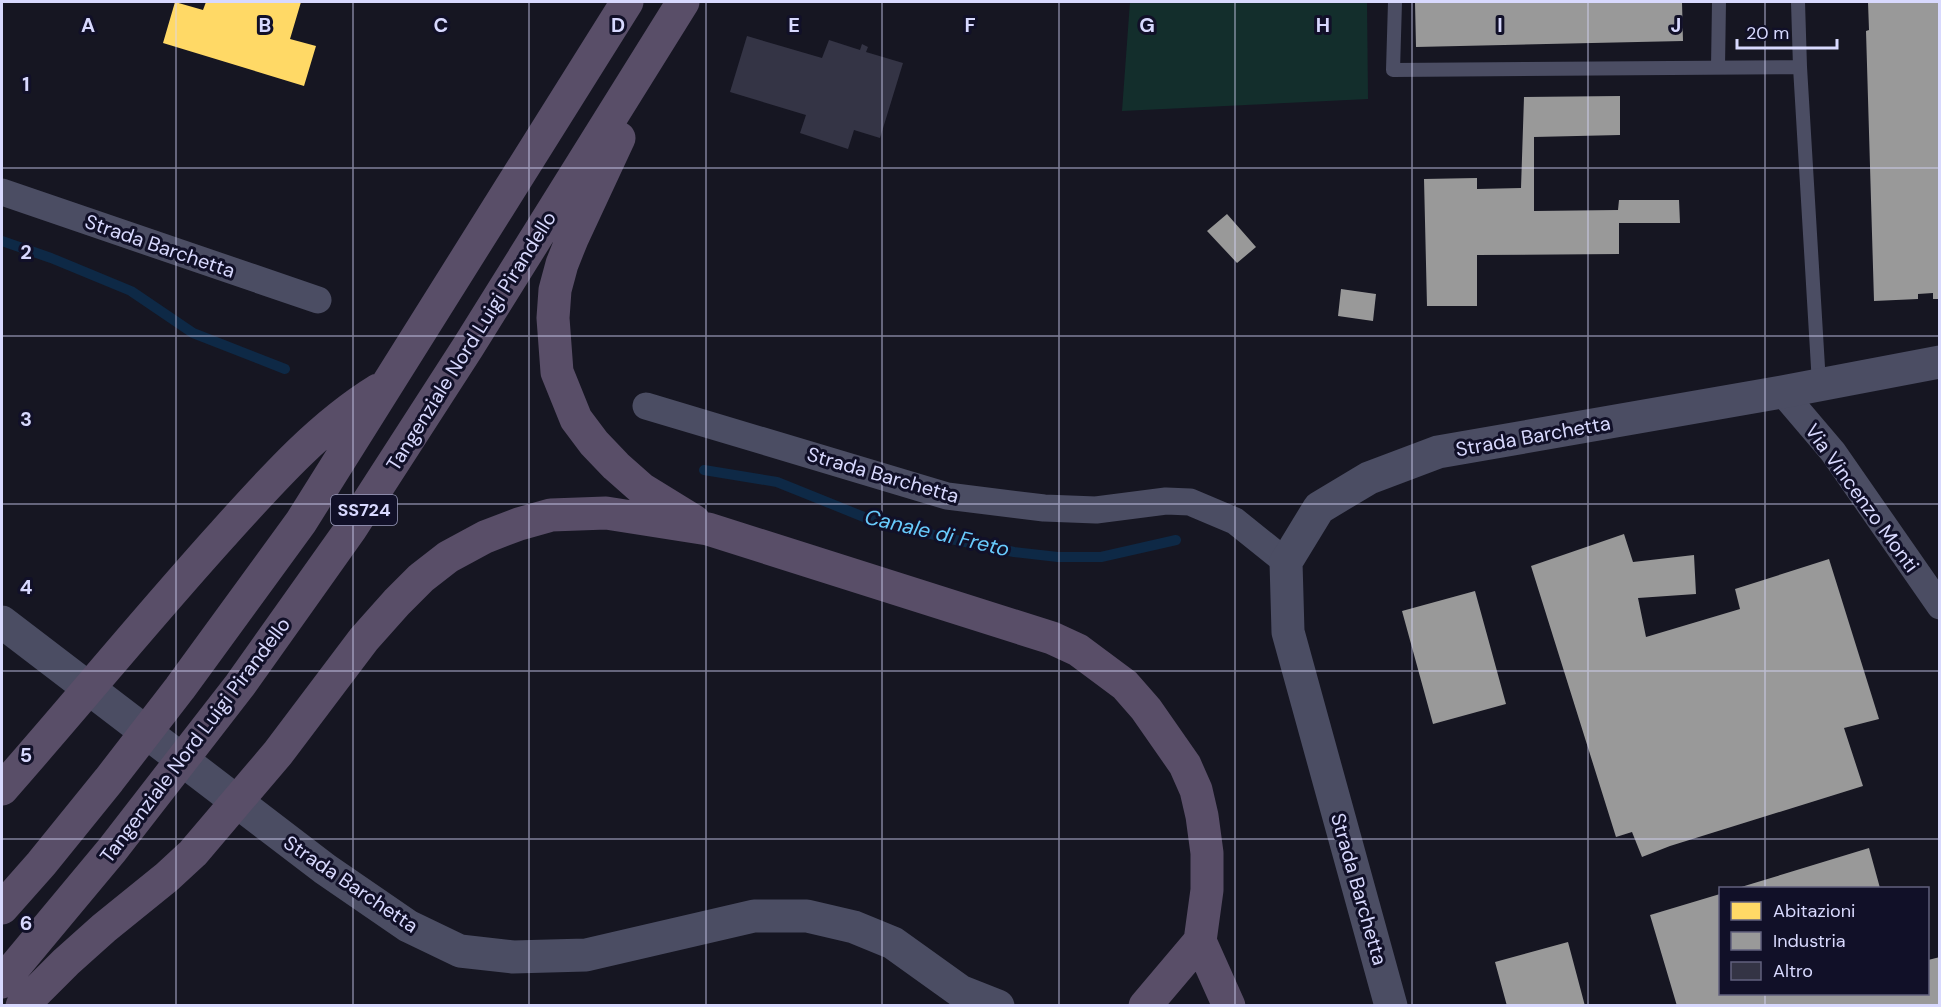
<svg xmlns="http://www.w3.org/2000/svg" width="1941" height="1007" viewBox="0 0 1941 1007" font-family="'DM Sans',sans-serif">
  <rect width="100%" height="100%" fill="#161622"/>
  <path fill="#132e2c" d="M 1130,2 L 1367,2 L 1368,99 L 1122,111 Z"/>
  <path fill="#ffd966" d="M 175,2 L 203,10 L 206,2 L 301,2 L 290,39 L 316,46 L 304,86 L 163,43 Z"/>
  <path fill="#999" d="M 1415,2 L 1682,2 L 1683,41 L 1416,47 Z
    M 1868,2 L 1940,2 L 1940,299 L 1933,299 L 1933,293 L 1918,294 L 1918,299 L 1874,301 L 1866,31 L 1869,30 Z
    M 1620,96 L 1620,135 L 1534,137 L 1534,211 L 1618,210 L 1619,200 L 1679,200 L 1680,223 L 1619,223 L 1619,254 L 1477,255 L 1477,306 L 1427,306 L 1424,179 L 1477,178 L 1477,189 L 1521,188 L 1524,97 Z
    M 1227,214 L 1256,247 L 1237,263 L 1207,231 Z
    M 1341,289 L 1376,294 L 1373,321 L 1338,316 Z
    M 1624,534 L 1633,562 L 1694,555 L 1696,594 L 1638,598 L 1646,637 L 1740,609 L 1735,589 L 1829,559 L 1879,719 L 1844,728 L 1863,786 L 1670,846 L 1642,857 L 1632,832 L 1616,837 L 1531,566 Z
    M 1475,591 L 1506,704 L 1433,724 L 1402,611 Z
    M 1869,848 L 1880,888 L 1738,888 L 1751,884 Z
    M 1720,894 L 1720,994 L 1928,994 L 1928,960 L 1940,957 L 1940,1006 L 1677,1006 L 1650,915 Z
    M 1568,942 L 1585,1006 L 1507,1006 L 1495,962 Z"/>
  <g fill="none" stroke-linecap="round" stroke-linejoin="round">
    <path stroke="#0e2946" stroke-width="10" d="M 2,241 L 51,258 L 131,291 L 193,333 L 285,369
      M 704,470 L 777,482 L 864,517 L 946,538 L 1014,552 L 1058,557 L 1101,557 L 1176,540"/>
  </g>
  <path fill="#343445" d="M 747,36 L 822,58 L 829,40 L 860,50 L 862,44 L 868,47 L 866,52 L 903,63 L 880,138 L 854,130 L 848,149 L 800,133 L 806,115 L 730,92 Z"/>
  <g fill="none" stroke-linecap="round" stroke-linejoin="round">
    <path stroke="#4b4d63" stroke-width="14" d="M 1395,2 L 1393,70 L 1800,67
      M 1798,2 L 1800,67 L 1819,384
      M 1718,67 L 1719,2"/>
    <path stroke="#4b4d63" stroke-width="27" d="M 2,192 L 318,300
      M 1782,392 L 1833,452 L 1940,606
      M 646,406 L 947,496 L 1044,508 L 1096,510 L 1166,501 L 1190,502 L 1235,521 L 1286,562"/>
    <path stroke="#4b4d63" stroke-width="33" d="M 2,622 L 325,869 L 408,926 L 460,951 L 513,957 L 586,955 L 754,916 L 807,916 L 854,927 L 893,943 L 960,991 L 998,1006
      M 1391,1006 L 1288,632 L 1286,562 L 1319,508 L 1369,478 L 1438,452 L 1782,392 L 1940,362"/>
    <path stroke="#594e68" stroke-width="33" d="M 619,138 L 572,239 L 562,264 L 555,290 L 553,318 L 557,372 L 576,419 L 594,443 L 616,466 L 642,489 L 694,521
      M 2,789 C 76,705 147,618 222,535 C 269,483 318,427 378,390
      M 2,908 L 41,864 L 109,780 L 180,688 L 301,522 L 627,2
      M 2,982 L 112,850 L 240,685 L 350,530 L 468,347 L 683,2
      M 22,1006 L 66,962 L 104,928 L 167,877 L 193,853 L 278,753 L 364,639 L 397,602 L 421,578 L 448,557 L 485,537 L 519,524 L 551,515 L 606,513 L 708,529 L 1052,638 L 1078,650 L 1125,685 L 1146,709 L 1185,765 L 1196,790 L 1202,816 L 1207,853 L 1207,890 L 1200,941 L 1229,1006
      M 1145,1006 L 1200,941"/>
  </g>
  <path fill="none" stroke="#d8d9fe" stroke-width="1.5" stroke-opacity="0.55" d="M 176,2 L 176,1006M 353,2 L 353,1006M 529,2 L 529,1006M 706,2 L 706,1006M 882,2 L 882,1006M 1059,2 L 1059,1006M 1235,2 L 1235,1006M 1412,2 L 1412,1006M 1588,2 L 1588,1006M 1765,2 L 1765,888M 2,168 L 1940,168M 2,336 L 1940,336M 2,504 L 1940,504M 2,671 L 1940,671M 2,839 L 1940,839M 1765,994 L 1765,1006"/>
  <g text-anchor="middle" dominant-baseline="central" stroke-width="6" stroke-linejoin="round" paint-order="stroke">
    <rect fill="#111028" stroke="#9c9dbe" stroke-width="1.5" x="331" y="495" width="66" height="30" rx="4.5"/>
    <g font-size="18" font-weight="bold" fill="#d8d9fe">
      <text x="364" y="510">SS724</text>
    </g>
    <g font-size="20" fill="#d8d9fe" stroke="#111028">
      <text transform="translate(160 246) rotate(19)">Strada Barchetta</text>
      <text transform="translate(471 341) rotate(-58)">Tangenziale Nord Luigi Pirandello</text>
      <text transform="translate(1533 436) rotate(-10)">Strada Barchetta</text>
      <text transform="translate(883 475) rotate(16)">Strada Barchetta</text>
      <text transform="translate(1862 498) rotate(54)">Via Vincenzo Monti</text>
      <text transform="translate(195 740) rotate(-53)">Tangenziale Nord Luigi Pirandello</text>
      <text transform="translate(351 884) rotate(34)">Strada Barchetta</text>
      <text transform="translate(1359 889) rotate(74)">Strada Barchetta</text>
    </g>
    <g font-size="21" font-style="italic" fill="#68cbfd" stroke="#111028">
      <text transform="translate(937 533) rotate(13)">Canale di Freto</text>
    </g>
  </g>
  <g font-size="20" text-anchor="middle" font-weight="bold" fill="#d8d9fe" stroke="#111028" stroke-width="6" stroke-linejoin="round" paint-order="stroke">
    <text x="88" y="32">A</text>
    <text x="265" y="32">B</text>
    <text x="441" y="32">C</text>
    <text x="618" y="32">D</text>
    <text x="794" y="32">E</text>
    <text x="970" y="32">F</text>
    <text x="1147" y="32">G</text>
    <text x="1323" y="32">H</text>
    <text x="1500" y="32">I</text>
    <text x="1676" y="32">J</text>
    <text x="26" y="91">1</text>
    <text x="26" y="259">2</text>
    <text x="26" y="426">3</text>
    <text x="26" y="594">4</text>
    <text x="26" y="762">5</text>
    <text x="26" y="930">6</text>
  </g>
  <rect width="1941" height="1007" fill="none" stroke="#d8d9fe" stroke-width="6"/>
  <rect x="1719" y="887" width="210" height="108" fill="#111028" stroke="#61607e" stroke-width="1.5"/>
  <rect x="1731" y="902" width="30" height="18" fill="#ffd966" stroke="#61607e" stroke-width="1.5"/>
  <text x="1773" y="917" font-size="18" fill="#d8d9fe">Abitazioni</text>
  <rect x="1731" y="932" width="30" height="18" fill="#999999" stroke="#61607e" stroke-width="1.5"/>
  <text x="1773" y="947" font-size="18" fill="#d8d9fe">Industria</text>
  <rect x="1731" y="962" width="30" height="18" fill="#343445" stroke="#61607e" stroke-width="1.5"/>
  <text x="1773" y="977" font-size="18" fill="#d8d9fe">Altro</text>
  <path d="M1737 39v9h100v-9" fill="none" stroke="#d8d9fe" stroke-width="3"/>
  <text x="1746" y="39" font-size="18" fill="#d8d9fe" stroke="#111028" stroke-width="4.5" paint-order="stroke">20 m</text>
</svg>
